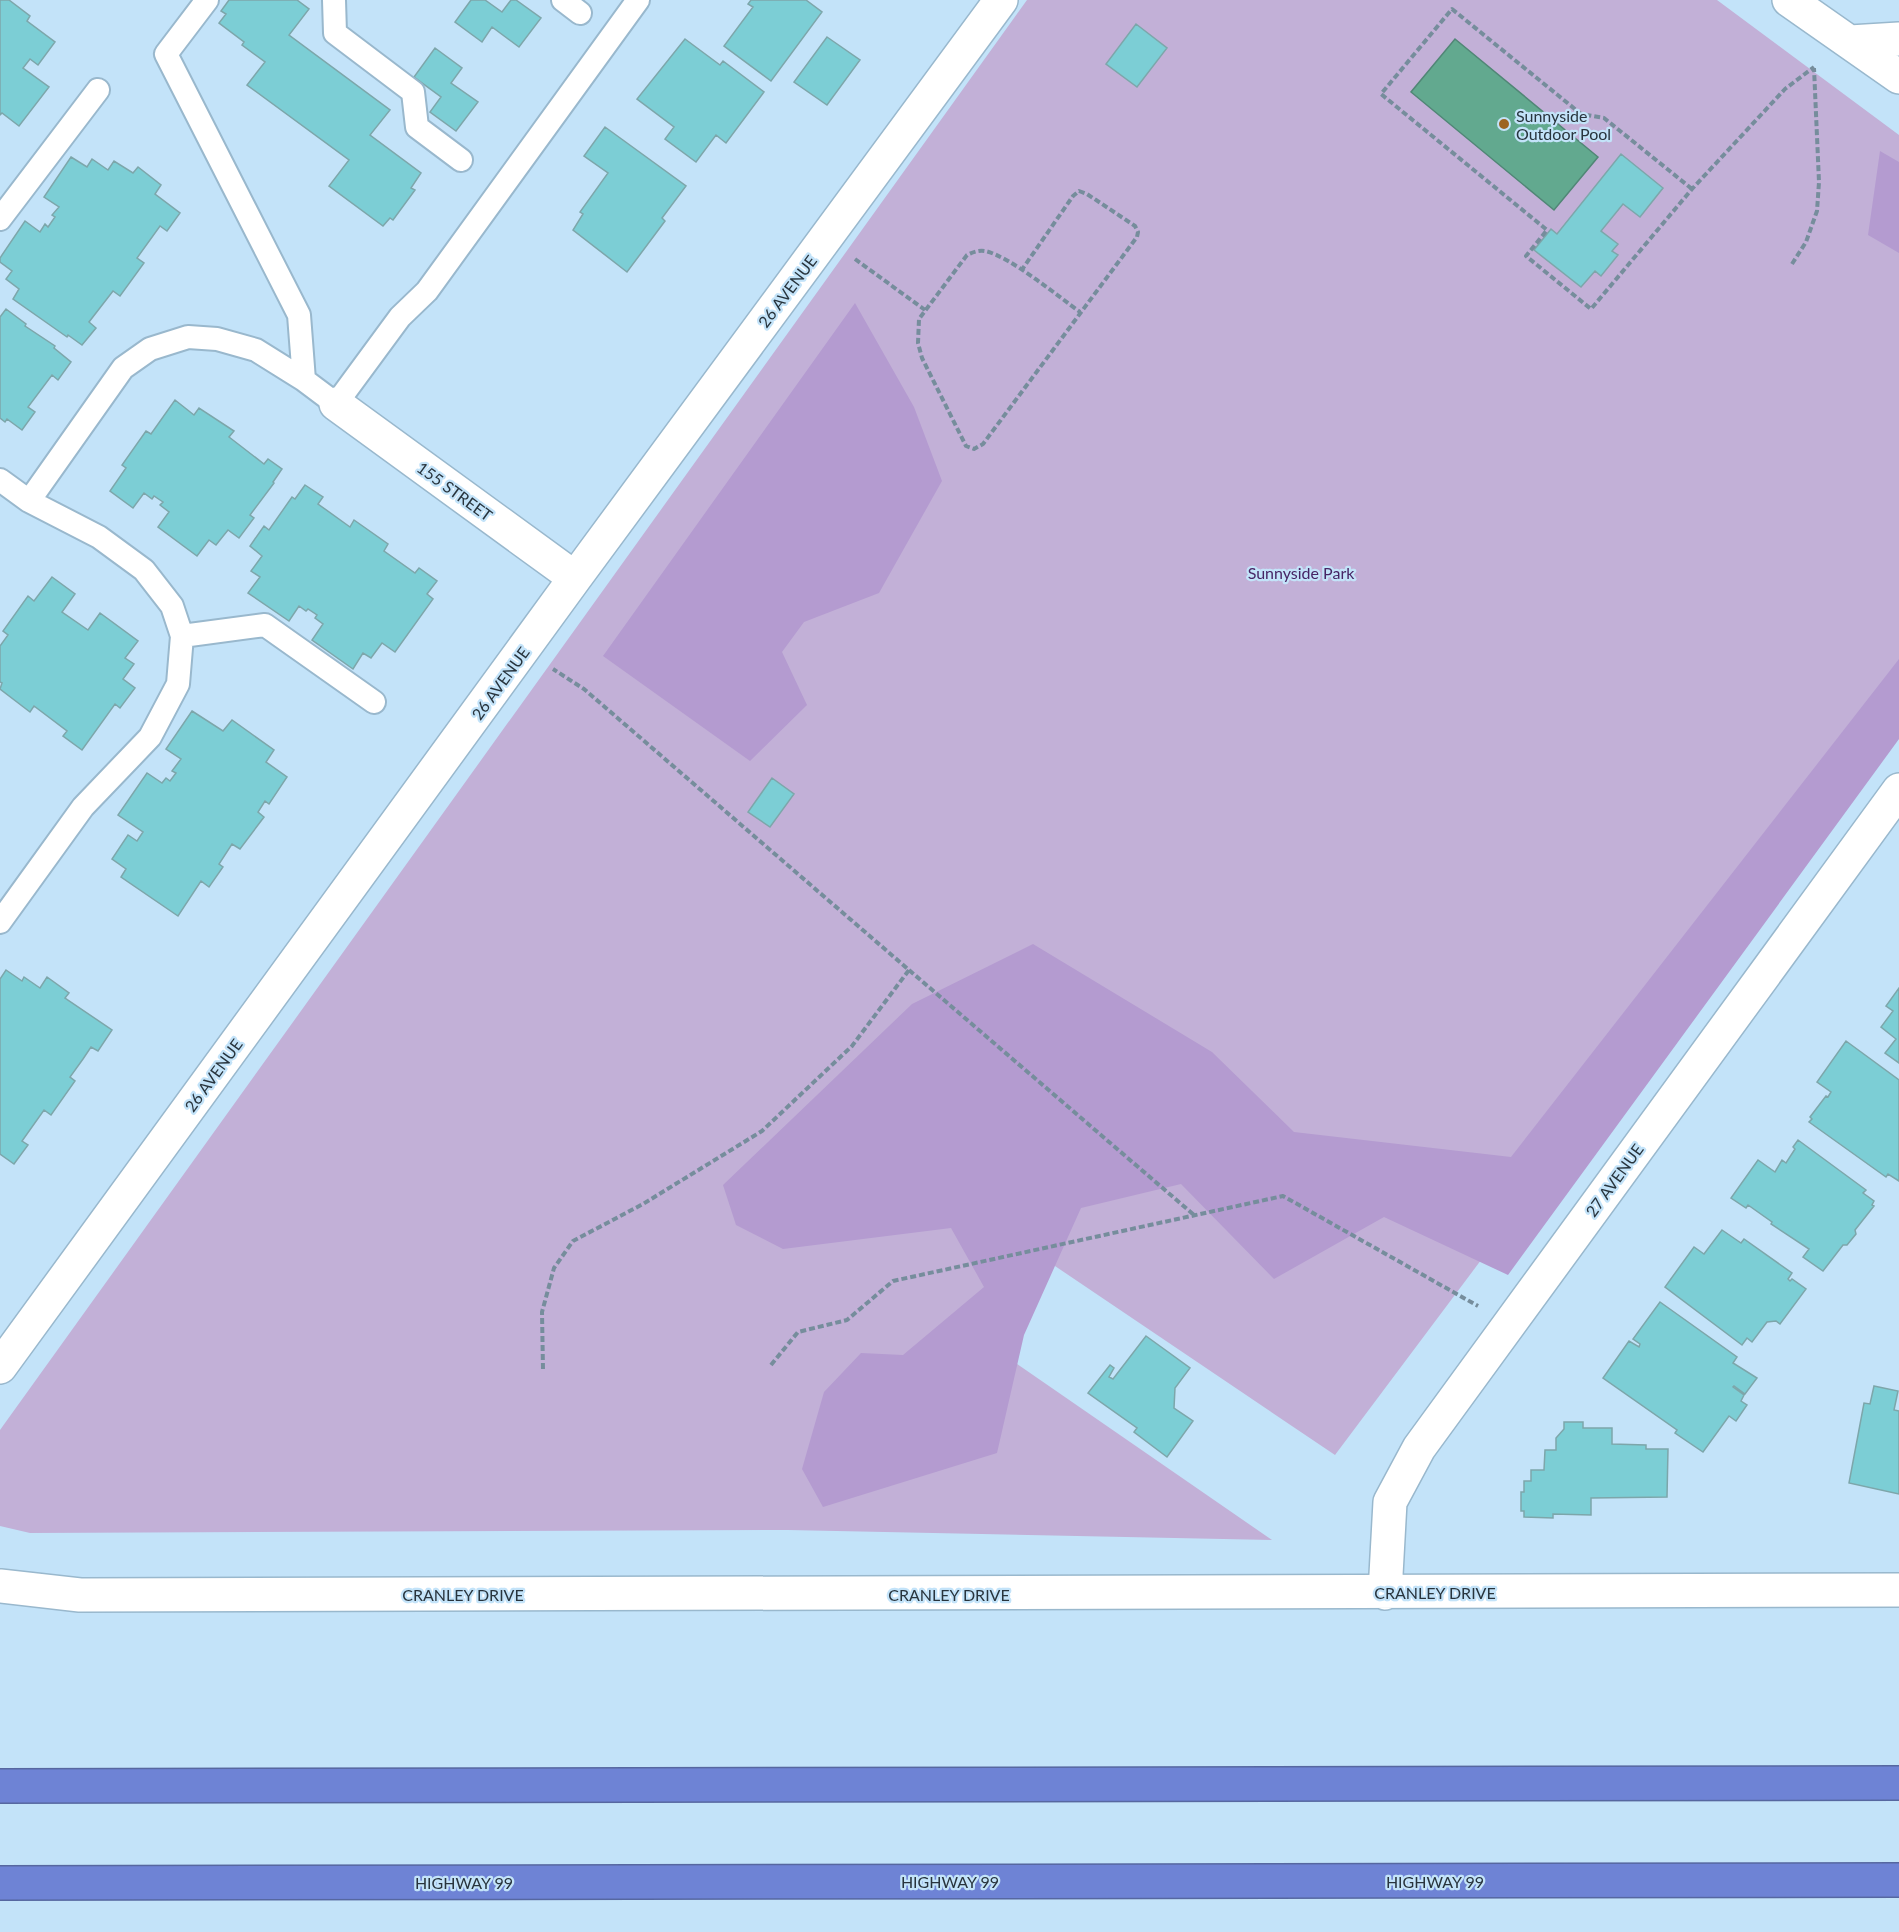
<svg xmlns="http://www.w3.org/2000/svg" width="1899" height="1932" viewBox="0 0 1899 1932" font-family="Lato,sans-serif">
  <rect width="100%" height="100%" fill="#c3e3f9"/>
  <path fill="#c2b0d7" d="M 1027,0 L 1717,0 L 1899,135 L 1899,702 L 1335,1455 L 1052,1264 L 991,1346 L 1272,1540 L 788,1530 L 30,1533 L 0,1526 L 0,1430 Z"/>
  <path fill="#b49bd0" d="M 1880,151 L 1899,162 L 1899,253 L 1868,235 Z
    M 855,303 L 914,407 L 942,481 L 879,593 L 804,622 L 782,652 L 807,705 L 750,761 L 603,656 Z
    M 1899,659 L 1899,739 L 1508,1275 L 1384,1217 L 1274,1279 L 1181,1184 L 1081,1208 L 1024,1335 L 997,1453 L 823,1507 L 802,1469 L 824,1392 L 861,1353 L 903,1355 L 984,1287 L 951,1228 L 783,1249 L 736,1225 L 723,1185 L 912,1004 L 1033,944 L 1212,1052 L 1294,1132 L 1511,1157 Z"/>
  <path fill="#62a98f" stroke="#518676" stroke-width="1.5" d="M 1455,39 L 1598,157 L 1554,210 L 1411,92 Z"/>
  <path fill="#7cced5" stroke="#7da6aa" stroke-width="1.5" d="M 0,0 L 9,0 L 30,16 L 27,21 L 55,42 L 38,65 L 30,59 L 23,68 L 49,87 L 19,126 L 2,113 L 0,115 Z
    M 229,0 L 297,0 L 309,9 L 289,35 L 390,110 L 370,135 L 421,173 L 411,188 L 415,190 L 393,220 L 390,218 L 383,226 L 329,186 L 349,160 L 247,85 L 265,62 L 242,45 L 244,42 L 219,23 L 226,14 L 221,11 Z
    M 471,0 L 485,0 L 502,12 L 511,0 L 516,0 L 541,18 L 519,47 L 492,27 L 482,42 L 455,22 Z
    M 751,0 L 806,0 L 822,12 L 771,81 L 724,46 L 753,7 L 748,4 Z
    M 1136,24 L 1167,48 L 1137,87 L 1106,64 Z
    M 827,37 L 860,60 L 827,105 L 794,82 Z
    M 685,39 L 720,65 L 723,61 L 764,92 L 726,143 L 716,135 L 696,162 L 665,139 L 674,127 L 637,99 Z
    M 435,48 L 462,68 L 451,83 L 478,102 L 456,131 L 430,112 L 441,97 L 414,77 Z
    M 605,127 L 686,186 L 662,218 L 665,221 L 627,272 L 573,230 L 583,214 L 580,212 L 608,173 L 584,156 Z
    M 1621,154 L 1663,188 L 1640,217 L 1623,204 L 1601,231 L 1618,244 L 1612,251 L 1618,255 L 1601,276 L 1595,271 L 1581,287 L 1534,250 L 1551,229 L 1557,234 Z
    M 71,157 L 87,167 L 92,159 L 108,170 L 114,161 L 133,173 L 138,167 L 161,185 L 155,194 L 180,213 L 167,231 L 160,226 L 137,258 L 144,263 L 120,296 L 113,291 L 89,322 L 96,328 L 82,345 L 68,335 L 67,337 L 13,299 L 19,289 L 6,279 L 12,271 L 0,262 L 0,258 L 25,221 L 40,232 L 45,224 L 48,227 L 55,217 L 52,215 L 59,207 L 44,197 Z
    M 6,309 L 26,324 L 25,326 L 55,346 L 54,348 L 71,362 L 58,380 L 52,375 L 28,407 L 35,412 L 22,430 L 7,419 L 5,422 L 0,418 L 0,317 Z
    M 175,400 L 194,415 L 199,408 L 234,431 L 229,437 L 264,464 L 268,459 L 282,469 L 273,482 L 274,483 L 250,515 L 254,518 L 239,538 L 228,530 L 216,545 L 209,540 L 197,556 L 158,527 L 169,512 L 160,505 L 163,502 L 154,496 L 152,499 L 144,493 L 133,508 L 110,491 L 126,468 L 122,465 L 146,431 L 151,434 Z
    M 305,485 L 323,497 L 318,504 L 350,527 L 354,520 L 388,544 L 384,551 L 415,573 L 419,568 L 437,581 L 427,594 L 433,599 L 395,652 L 382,643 L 371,658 L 363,653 L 353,669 L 312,640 L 323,624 L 315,618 L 317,615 L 308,609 L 306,611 L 299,606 L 289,621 L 248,593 L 260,577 L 251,571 L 262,556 L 250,546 L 264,526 L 269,530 L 292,497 L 295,499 Z
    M 52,577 L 75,594 L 62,612 L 88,630 L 100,613 L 138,641 L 125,658 L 134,664 L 123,679 L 135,688 L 120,708 L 115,704 L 82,750 L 63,736 L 67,731 L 34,706 L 30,712 L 0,689 L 2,683 L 0,682 L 0,646 L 8,635 L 3,631 L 28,596 L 34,601 Z
    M 192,711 L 223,731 L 232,720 L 274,750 L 266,762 L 287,777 L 269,804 L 265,801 L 258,812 L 264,817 L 240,849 L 232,844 L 219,864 L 223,867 L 209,887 L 201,881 L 178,916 L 121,877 L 126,869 L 112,859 L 128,835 L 137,841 L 143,832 L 118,815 L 147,773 L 162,783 L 166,778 L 170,781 L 176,773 L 172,771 L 181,759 L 166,749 Z
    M 772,778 L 794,794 L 770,827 L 748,812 Z
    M 6,970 L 22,981 L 24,977 L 40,988 L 47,977 L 69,993 L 65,998 L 112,1030 L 98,1051 L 91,1047 L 83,1059 L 70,1077 L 75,1081 L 51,1115 L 44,1110 L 22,1141 L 28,1145 L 14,1164 L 0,1154 L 0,979 Z
    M 1899,988 L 1899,1063 L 1885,1053 L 1896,1039 L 1881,1027 L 1893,1011 L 1886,1006 Z
    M 1846,1041 L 1899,1080 L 1899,1181 L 1888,1174 L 1886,1177 L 1809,1122 L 1812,1119 L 1810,1117 L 1826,1096 L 1828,1097 L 1831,1092 L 1817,1082 Z
    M 1798,1140 L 1866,1190 L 1863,1193 L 1874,1201 L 1872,1205 L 1874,1206 L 1855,1230 L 1856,1234 L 1847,1245 L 1843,1245 L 1823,1271 L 1803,1257 L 1809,1249 L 1771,1224 L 1772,1222 L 1748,1205 L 1746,1208 L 1731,1198 L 1758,1160 L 1775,1172 L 1782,1160 L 1786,1163 L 1795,1149 L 1793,1147 Z
    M 1722,1230 L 1741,1243 L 1744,1239 L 1792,1273 L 1788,1279 L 1790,1281 L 1792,1279 L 1806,1289 L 1780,1324 L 1776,1321 L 1767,1322 L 1752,1342 L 1747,1338 L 1742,1345 L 1665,1287 L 1694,1247 L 1704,1254 Z
    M 1660,1302 L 1737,1357 L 1733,1363 L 1757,1378 L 1745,1394 L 1734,1386 L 1733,1387 L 1744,1395 L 1741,1401 L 1747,1405 L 1736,1421 L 1729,1416 L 1703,1452 L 1675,1433 L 1677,1430 L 1603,1378 L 1629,1341 L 1639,1347 L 1640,1344 L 1633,1339 Z
    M 1146,1336 L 1190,1368 L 1175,1388 L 1174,1408 L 1193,1421 L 1167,1457 L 1134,1432 L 1137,1428 L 1088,1393 L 1110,1365 L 1114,1368 L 1109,1377 L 1113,1379 Z
    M 1874,1386 L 1898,1391 L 1894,1410 L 1899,1411 L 1899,1494 L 1849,1483 L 1864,1403 L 1870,1404 Z
    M 1564,1422 L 1583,1422 L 1583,1428 L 1612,1428 L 1612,1444 L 1646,1445 L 1646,1449 L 1668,1449 L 1667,1497 L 1591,1498 L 1591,1515 L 1553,1514 L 1553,1518 L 1524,1517 L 1524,1511 L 1521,1511 L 1521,1492 L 1524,1492 L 1524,1481 L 1531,1481 L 1531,1470 L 1544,1470 L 1545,1450 L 1556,1450 L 1556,1438 L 1564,1429 Z"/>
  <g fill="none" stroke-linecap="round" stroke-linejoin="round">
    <g stroke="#99b8cd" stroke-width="26">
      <path id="lane" d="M 207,0 L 166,54 L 299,315 L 304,380 L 336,404 L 400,317 L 427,291 L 638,0
        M 334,0 L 335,33 L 413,92 L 417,127 L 461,160
        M 563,0 L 580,13
        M 0,219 L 98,90
        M 0,480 L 29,501 L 99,537 L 144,570 L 172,606 L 182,636 L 178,684 L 150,737 L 83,807 L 0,922
        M 29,501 L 123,368 L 150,349 L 188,337 L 217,339 L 256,350 L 304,380
        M 182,636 L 265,625 L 374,702"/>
    </g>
    <g stroke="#99b8cd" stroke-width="36">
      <path id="street" d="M 1789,0 L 1899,77
        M 1850,42 L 1899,39
        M 336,404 L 575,578
        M 0,1367 L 575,578 L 1001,0
        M 0,1586 L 80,1595 L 1899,1590
        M 1385,1593 L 1390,1502 L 1419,1448 L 1899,790"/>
    </g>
    <g stroke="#5667a0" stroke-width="36">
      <path id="highway" d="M 0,1786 L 1899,1783
        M 0,1883 L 1899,1880"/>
    </g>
    <path stroke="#768d9c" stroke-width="4" stroke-dasharray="6 3" stroke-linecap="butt" d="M 1692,189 L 1604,118 L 1581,114 L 1452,9 L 1381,94 L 1547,230 L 1526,256 L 1591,309 L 1692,189 L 1785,89 L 1814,67
      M 855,259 L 925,310
      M 1792,264 L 1806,242 L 1817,211 L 1819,182 L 1814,68
      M 1021,271 L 1073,196 L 1079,191 L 1087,194 L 1135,226 L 1138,232 L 1137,237 L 983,444 L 974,449 L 966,446 L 922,358 L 918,343 L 919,319 L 967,255 C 973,252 979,250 985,251 C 1009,256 1058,296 1080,312
      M 909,970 L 1194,1215
      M 771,1365 L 798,1332 L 847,1320 L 893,1281 L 1283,1196 L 1478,1306
      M 543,1369 L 542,1312 L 554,1268 L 573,1241 L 643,1204 L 762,1131 L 852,1046 L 909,970 L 584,689 L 553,669"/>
    <use href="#lane" stroke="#fff" stroke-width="22"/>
    <use href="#street" stroke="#fff" stroke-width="33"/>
    <use href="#highway" stroke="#6e83d5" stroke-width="33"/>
  </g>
  <circle fill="#9d6422" stroke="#c3e3f9" stroke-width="2" cx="1504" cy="124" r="6"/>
  <g text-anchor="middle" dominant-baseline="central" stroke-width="4.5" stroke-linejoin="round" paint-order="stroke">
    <g font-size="16" fill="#28343d" stroke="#c3e3f9" text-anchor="start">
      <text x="1516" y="115">Sunnyside<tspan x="1516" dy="18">Outdoor Pool</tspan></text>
    </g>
    <g font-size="16" fill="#28343d" stroke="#c3e3f9">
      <text transform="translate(787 291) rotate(-53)">26 AVENUE</text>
      <text transform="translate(455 491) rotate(36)">155 STREET</text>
      <text transform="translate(500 683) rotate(-54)">26 AVENUE</text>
      <text transform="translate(213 1075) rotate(-54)">26 AVENUE</text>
      <text transform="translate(1614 1180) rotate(-54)">27 AVENUE</text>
      <text x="1435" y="1592">CRANLEY DRIVE</text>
      <text x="463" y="1594">CRANLEY DRIVE</text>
      <text x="949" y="1594">CRANLEY DRIVE</text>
      <text x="950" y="1881">HIGHWAY 99</text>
      <text x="1435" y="1881">HIGHWAY 99</text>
      <text x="464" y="1882">HIGHWAY 99</text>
    </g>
    <g font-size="16" fill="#472565" stroke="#c3e3f9">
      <text x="1301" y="572">Sunnyside Park</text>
    </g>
  </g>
</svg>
